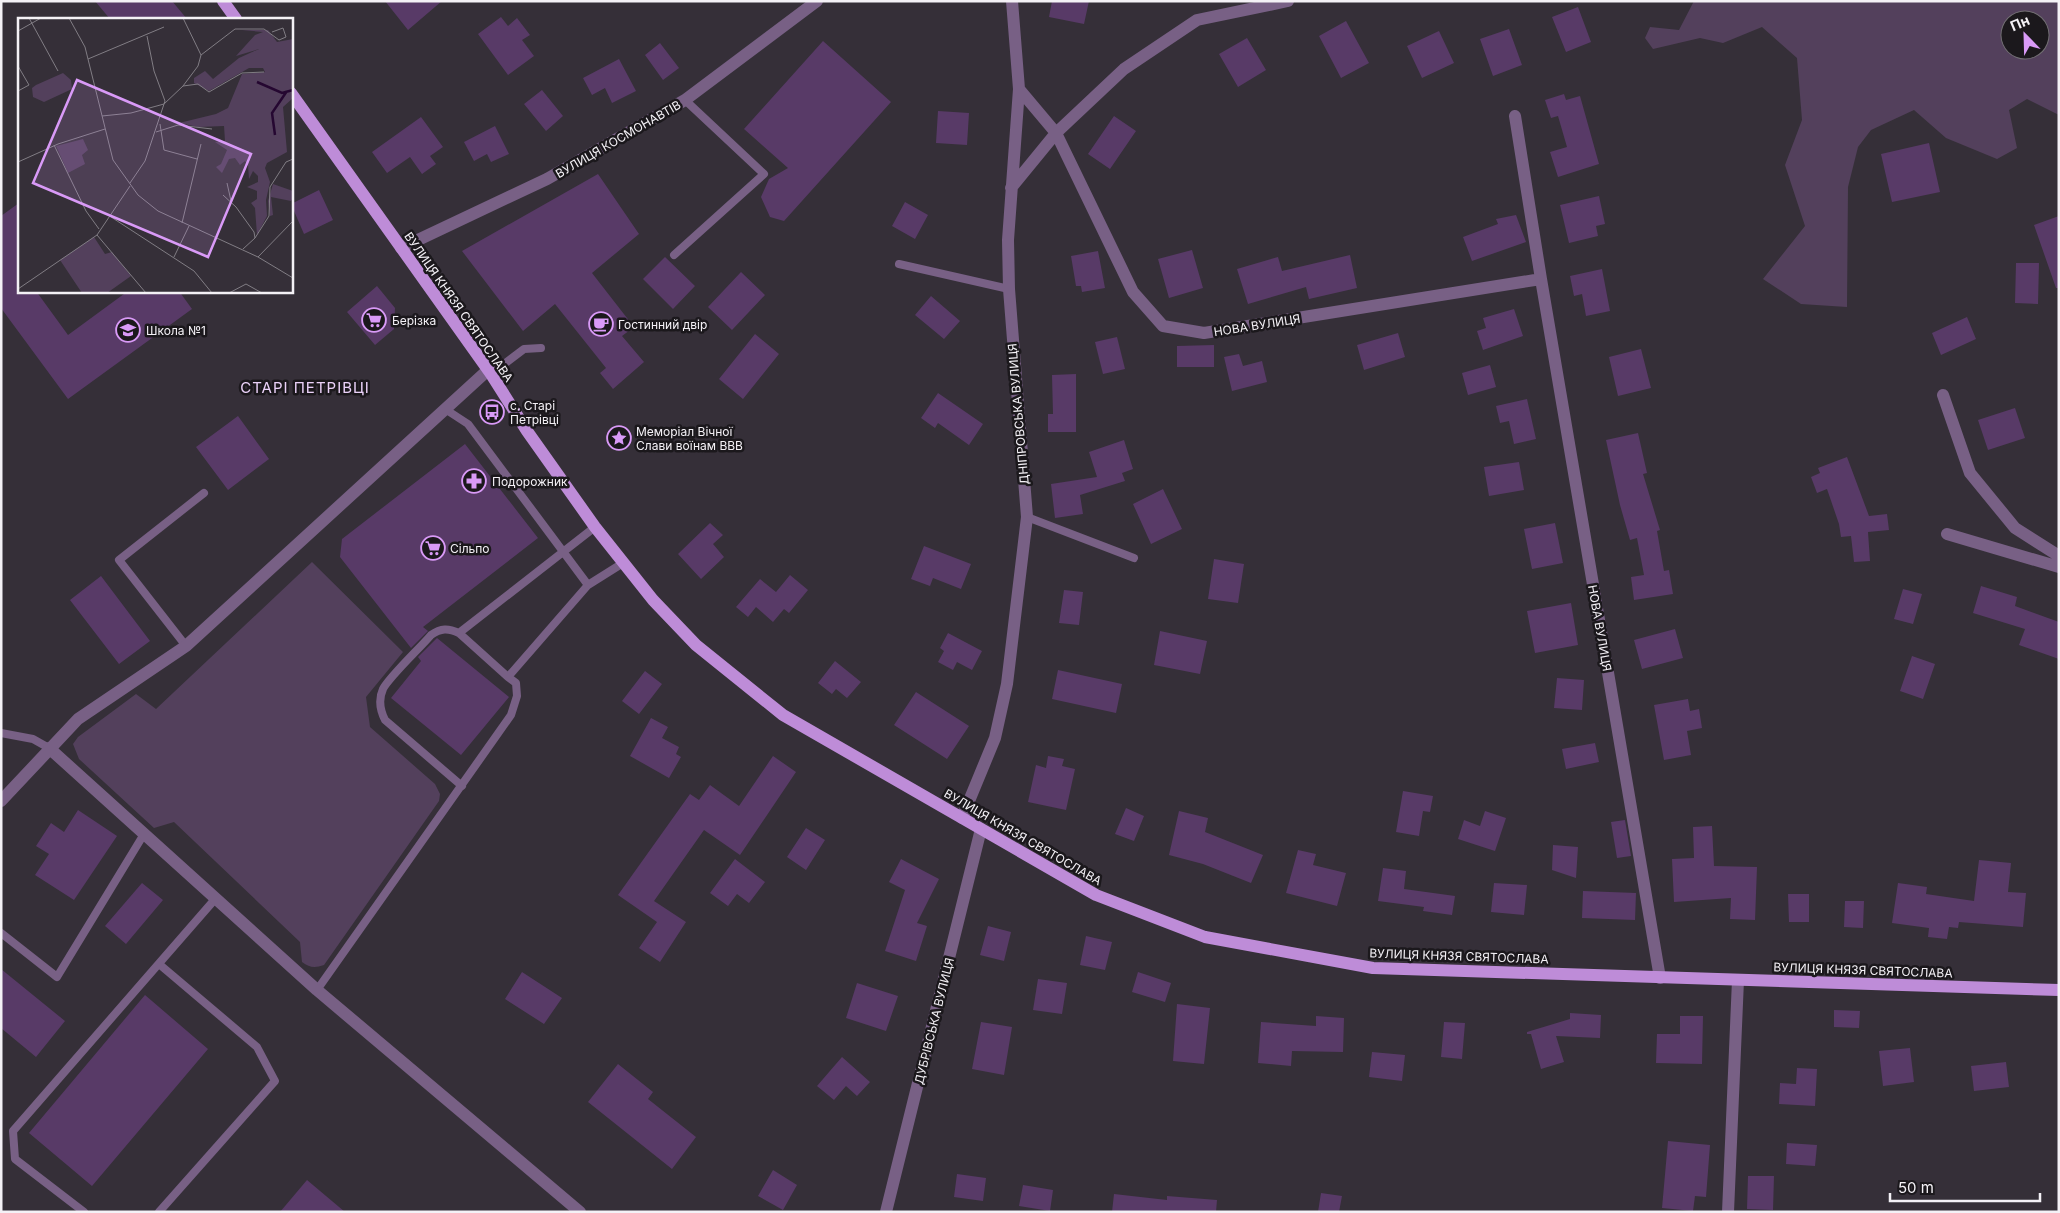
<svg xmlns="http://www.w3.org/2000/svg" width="2060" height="1213" viewBox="0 0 2060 1213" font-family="Inter,sans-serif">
  <rect width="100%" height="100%" fill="#352f38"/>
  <path fill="#53405c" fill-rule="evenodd" d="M 1694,1 L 2059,1 L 2059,115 L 2027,99 L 2009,110 L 2017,148 L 1997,159 L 1946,138 L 1914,110 L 1871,130 L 1858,147 L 1848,187 L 1847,307 L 1801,304 L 1763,279 L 1805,226 L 1785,165 L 1802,120 L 1797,58 L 1762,27 L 1723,43 L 1700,38 L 1653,49 L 1645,38 L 1650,27 L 1679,30 ZM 2010,20 L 2040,20 L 2040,50 L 2010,50 Z
    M 312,562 L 403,652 L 366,697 L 370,727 L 435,784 L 440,794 L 439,801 L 324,965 C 315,968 310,968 302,962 L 300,942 L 174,822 L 154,828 L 79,759 L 73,744 L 78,737 L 136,694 L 156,709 Z"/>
  <path fill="#583a67" d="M 95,1 L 172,1 L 187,19 L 110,19 Z
    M 385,1 L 442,1 L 408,30 Z
    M 1052,1 L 1089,1 L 1084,24 L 1049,17 Z
    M 1578,7 L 1591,42 L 1566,52 L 1552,17 Z
    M 501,17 L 508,26 L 517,18 L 530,35 L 522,40 L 534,56 L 508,75 L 478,34 Z
    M 1346,21 L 1369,63 L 1341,78 L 1319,36 Z
    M 1509,29 L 1522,65 L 1493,76 L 1480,39 Z
    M 1439,31 L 1454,63 L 1422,78 L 1407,46 Z
    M 1247,38 L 1266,70 L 1238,87 L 1219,54 Z
    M 823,41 L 891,102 L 784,221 L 770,217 L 761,197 L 769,179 L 788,168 L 744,129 Z
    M 660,43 L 679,68 L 663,80 L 645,55 Z
    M 619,59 L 636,91 L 612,103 L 605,88 L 592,95 L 583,78 Z
    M 542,90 L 563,116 L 546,131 L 524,104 Z
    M 1564,94 L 1566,100 L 1580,96 L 1599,164 L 1558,177 L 1550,152 L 1567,147 L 1558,116 L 1551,118 L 1545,100 Z
    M 938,111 L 969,113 L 967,145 L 936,143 Z
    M 1114,116 L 1136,131 L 1110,169 L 1088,154 Z
    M 421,117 L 443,147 L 430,156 L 436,164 L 422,174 L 410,157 L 387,173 L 372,152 Z
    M 495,126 L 509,154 L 491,162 L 487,154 L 474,161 L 464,142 Z
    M 1929,143 L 1940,192 L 1892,202 L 1881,154 Z
    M 598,174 L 639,234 L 592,273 L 634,327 L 622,336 L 644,362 L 613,389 L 600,373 L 606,368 L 555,304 L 523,331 L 462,251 Z
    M 319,190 L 333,220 L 304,234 L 291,204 Z
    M 1599,196 L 1605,224 L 1596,226 L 1598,236 L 1569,243 L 1560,205 Z
    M 905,202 L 928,215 L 915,239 L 892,226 Z
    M 19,203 L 19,291 L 36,291 L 68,335 L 128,291 L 179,291 L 192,309 L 68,399 L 1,308 L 1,216 Z
    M 1516,215 L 1526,242 L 1472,261 L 1463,237 L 1498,224 L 1496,219 Z
    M 2059,216 L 2059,288 L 2056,288 L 2034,225 Z
    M 1192,250 L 1203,288 L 1169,298 L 1158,259 Z
    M 1098,251 L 1105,288 L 1082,292 L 1081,286 L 1076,286 L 1071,256 Z
    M 1350,255 L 1357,288 L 1309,299 L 1306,287 L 1248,304 L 1237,269 L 1278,257 L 1282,271 Z
    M 665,257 L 695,286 L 673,309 L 643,279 Z
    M 2016,263 L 2039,263 L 2038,304 L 2015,303 Z
    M 1602,269 L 1610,311 L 1586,316 L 1582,294 L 1574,296 L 1570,276 Z
    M 741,272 L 765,295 L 732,330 L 708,307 Z
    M 377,286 L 395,308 L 394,329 L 375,345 L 347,312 Z
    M 931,296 L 960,321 L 944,339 L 915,315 Z
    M 1514,309 L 1523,336 L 1483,350 L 1477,331 L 1486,328 L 1483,318 Z
    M 1967,317 L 1976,339 L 1941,355 L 1932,333 Z
    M 1398,333 L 1405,357 L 1364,370 L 1357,345 Z
    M 755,334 L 779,354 L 743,399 L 719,379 Z
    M 1117,337 L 1125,369 L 1103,374 L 1095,342 Z
    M 1214,345 L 1214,367 L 1177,367 L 1177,346 Z
    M 1641,349 L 1651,388 L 1618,396 L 1609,357 Z
    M 1239,354 L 1243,366 L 1262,361 L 1267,382 L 1232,391 L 1224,357 Z
    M 1490,365 L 1496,387 L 1468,395 L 1462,373 Z
    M 1076,374 L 1076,432 L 1048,432 L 1048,414 L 1053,414 L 1052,375 Z
    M 938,393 L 983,424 L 969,445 L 938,423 L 935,428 L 921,418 Z
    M 1527,399 L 1536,439 L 1514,444 L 1509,421 L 1500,423 L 1496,406 Z
    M 2015,408 L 2025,438 L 1988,450 L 1978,420 Z
    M 238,416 L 269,459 L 228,490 L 196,447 Z
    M 1638,433 L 1647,473 L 1643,474 L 1660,530 L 1657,531 L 1664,571 L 1669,570 L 1673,594 L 1634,600 L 1631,577 L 1644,575 L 1637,538 L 1630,540 L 1620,505 L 1606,440 Z
    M 1124,440 L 1133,469 L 1122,473 L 1125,481 L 1080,495 L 1083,514 L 1055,518 L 1051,484 L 1097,477 L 1089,452 Z
    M 465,444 L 538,538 L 423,627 L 428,631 L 411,648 L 340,557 L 342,539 Z
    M 1847,457 L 1869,516 L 1887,514 L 1889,530 L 1868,532 L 1870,561 L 1854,562 L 1851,536 L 1841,537 L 1839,524 L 1827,489 L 1817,493 L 1811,477 L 1820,473 L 1818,468 Z
    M 1519,462 L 1524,490 L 1489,496 L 1484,467 Z
    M 1163,489 L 1182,529 L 1151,544 L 1133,504 Z
    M 710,523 L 723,535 L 713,544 L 724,557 L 701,579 L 678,554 Z
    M 1555,523 L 1563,563 L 1532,569 L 1524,529 Z
    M 924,546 L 971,564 L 961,589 L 933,578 L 930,586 L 911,579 Z
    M 1214,559 L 1244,564 L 1238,603 L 1208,599 Z
    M 790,575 L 808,590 L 789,613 L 784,609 L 773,622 L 756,607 L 748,617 L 736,607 L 760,579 L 776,592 Z
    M 101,576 L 150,641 L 119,664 L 70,600 Z
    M 1981,586 L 2017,597 L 2015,606 L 2059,622 L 2059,659 L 2019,645 L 2025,629 L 1973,613 Z
    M 1903,589 L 1922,594 L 1913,624 L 1894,619 Z
    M 1064,590 L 1083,592 L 1079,625 L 1059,623 Z
    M 1571,603 L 1578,645 L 1535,653 L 1527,611 Z
    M 1675,629 L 1683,658 L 1642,669 L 1634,640 Z
    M 1160,631 L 1207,641 L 1200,674 L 1154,665 Z
    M 948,633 L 982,651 L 972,670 L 957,662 L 953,670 L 938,662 L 944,651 L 940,648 Z
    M 437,638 L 509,697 L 461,755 L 391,698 L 421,661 L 418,657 Z
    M 1912,656 L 1935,664 L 1923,699 L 1900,691 Z
    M 835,661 L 861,682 L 847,698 L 836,689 L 832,694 L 818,683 Z
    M 1058,670 L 1122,684 L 1116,713 L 1052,699 Z
    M 645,671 L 662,684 L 639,714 L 622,701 Z
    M 1557,678 L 1584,680 L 1582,710 L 1554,708 Z
    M 916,692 L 969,726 L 947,759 L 894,725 Z
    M 1688,699 L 1690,711 L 1699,709 L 1702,728 L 1687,731 L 1691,755 L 1664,760 L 1654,705 Z
    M 651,718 L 668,727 L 662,738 L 679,747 L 676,754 L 681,757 L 669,778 L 630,756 Z
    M 1595,743 L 1599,762 L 1566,769 L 1562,749 Z
    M 773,756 L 796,772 L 740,855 L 704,830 L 654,901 L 686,922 L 660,962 L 639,948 L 657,922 L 618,895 L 690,794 L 699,800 L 710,785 L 739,806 Z
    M 1048,756 L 1064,759 L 1062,766 L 1075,769 L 1066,810 L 1028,802 L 1036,765 L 1046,768 Z
    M 1403,791 L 1433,796 L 1430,812 L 1423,811 L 1419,836 L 1396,832 Z
    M 1126,808 L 1144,816 L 1134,841 L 1115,834 Z
    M 78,810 L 117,836 L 74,900 L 35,875 L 49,854 L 36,846 L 51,823 L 64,832 Z
    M 1179,811 L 1208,818 L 1205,832 L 1263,855 L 1251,883 L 1203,864 L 1169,855 Z
    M 1485,811 L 1506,818 L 1495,851 L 1458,839 L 1464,820 L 1480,826 Z
    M 1625,820 L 1631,856 L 1617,858 L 1611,822 Z
    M 1712,826 L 1714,866 L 1757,867 L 1755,920 L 1730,919 L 1731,898 L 1674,902 L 1672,859 L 1694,858 L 1693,827 Z
    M 806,828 L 825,840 L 806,870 L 787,857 Z
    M 1553,845 L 1578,847 L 1576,878 L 1552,870 Z
    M 1298,850 L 1316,854 L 1313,865 L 1346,873 L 1337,906 L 1286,893 Z
    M 735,859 L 765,882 L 749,903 L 737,894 L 728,906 L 710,893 Z
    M 901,859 L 939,879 L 917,923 L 927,926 L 916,961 L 885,951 L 905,890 L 889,882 Z
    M 1979,860 L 2011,863 L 2008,892 L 2026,893 L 2023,927 L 1959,922 L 1958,928 L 1949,927 L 1947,939 L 1928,937 L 1929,928 L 1892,923 L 1898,883 L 1927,887 L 1926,894 L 1974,901 Z
    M 1383,868 L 1406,871 L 1404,889 L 1455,896 L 1452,915 L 1423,911 L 1424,907 L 1378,901 Z
    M 142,883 L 163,900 L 126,944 L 105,926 Z
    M 1494,883 L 1527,885 L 1524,915 L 1491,912 Z
    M 1583,891 L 1636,893 L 1635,920 L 1582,918 Z
    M 1788,894 L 1809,894 L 1809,922 L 1789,922 Z
    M 1845,901 L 1864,901 L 1863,928 L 1844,927 Z
    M 988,926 L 1011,932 L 1004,961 L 980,955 Z
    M 1086,936 L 1112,942 L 1105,970 L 1080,965 Z
    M 1,969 L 65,1021 L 36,1057 L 1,1028 Z
    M 522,972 L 562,998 L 544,1024 L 505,999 Z
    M 1138,972 L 1171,983 L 1165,1002 L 1132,992 Z
    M 1038,979 L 1067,983 L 1062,1014 L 1033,1010 Z
    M 857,983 L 898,996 L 886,1031 L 846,1018 Z
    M 145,995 L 208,1049 L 92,1186 L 29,1133 Z
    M 1177,1004 L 1210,1008 L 1204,1064 L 1173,1061 Z
    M 1834,1010 L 1860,1011 L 1859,1028 L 1834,1027 Z
    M 1570,1013 L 1601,1015 L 1600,1038 L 1556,1036 L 1564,1062 L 1541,1069 L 1531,1034 L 1527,1034 L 1527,1032 L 1570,1019 Z
    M 1316,1016 L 1344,1018 L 1343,1052 L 1292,1051 L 1291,1066 L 1258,1063 L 1261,1022 L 1316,1026 Z
    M 1680,1016 L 1703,1016 L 1702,1064 L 1656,1063 L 1657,1034 L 1680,1034 Z
    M 981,1022 L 1012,1027 L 1004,1075 L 972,1069 Z
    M 1444,1022 L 1465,1023 L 1462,1059 L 1441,1057 Z
    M 1910,1048 L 1914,1082 L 1883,1086 L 1879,1051 Z
    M 1372,1052 L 1405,1055 L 1402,1081 L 1369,1077 Z
    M 842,1057 L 870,1082 L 857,1096 L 846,1086 L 834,1100 L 817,1086 Z
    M 2006,1062 L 2009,1087 L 1974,1091 L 1971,1066 Z
    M 618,1064 L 653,1092 L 648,1099 L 696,1137 L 672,1169 L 588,1102 Z
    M 1797,1068 L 1817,1069 L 1815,1106 L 1779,1104 L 1780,1083 L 1796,1084 Z
    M 1668,1141 L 1710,1145 L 1706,1197 L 1695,1196 L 1693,1211 L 1662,1208 Z
    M 1787,1143 L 1817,1145 L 1815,1166 L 1786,1164 Z
    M 773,1170 L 797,1185 L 783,1210 L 758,1196 Z
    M 957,1174 L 986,1178 L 983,1201 L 954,1197 Z
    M 1748,1176 L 1774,1176 L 1773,1210 L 1747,1209 Z
    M 307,1180 L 345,1212 L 280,1212 Z
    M 1023,1185 L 1053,1190 L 1050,1211 L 1019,1206 Z
    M 1321,1193 L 1342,1196 L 1339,1212 L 1318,1212 Z
    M 1114,1194 L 1167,1200 L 1167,1196 L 1217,1200 L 1216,1212 L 1112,1212 Z"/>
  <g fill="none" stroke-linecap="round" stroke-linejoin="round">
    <path stroke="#786085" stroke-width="8" d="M 674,255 L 764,174 L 685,100
      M 899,264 L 1009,289
      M 491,374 L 524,349 L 541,348
      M 445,409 L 468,424 L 588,585 L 508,677 L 459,633 L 595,527
      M 1027,517 L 1134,558
      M 588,585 L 623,563
      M 459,633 C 448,628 441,628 431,635 C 421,647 389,677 383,689 C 378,700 380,710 385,720 L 462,786
      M 186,646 L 119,560 L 204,493
      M 1,733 L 33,739 L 49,748
      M 1,933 L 57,977 L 144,834
      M 159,964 L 257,1047 L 275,1081 L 159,1212
      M 317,990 L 511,715 L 517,696 L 516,683 L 508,677
      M 84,1212 L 15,1159 L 13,1131 L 216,898"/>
    <path stroke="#786085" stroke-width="12" d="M 1019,89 L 1056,133 L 1133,292 L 1163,326 L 1204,333 L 1541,279
      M 1515,116 L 1541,279 L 1660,978
      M 1011,188 L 1056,133 L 1124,69 L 1197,20 L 1288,1
      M 401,248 L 547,179 L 685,100 L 817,1
      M 1943,395 L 1970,473 L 2015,528 L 2059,556
      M 1947,534 L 2059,567
      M 49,748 L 317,990 L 580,1212
      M 1,801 L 78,719 L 186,646 L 488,370
      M 962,818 L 995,738 L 1007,684 L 1027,517 L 1009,289 L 1008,240 L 1019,89 L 1012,1
      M 886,1212 L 981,829
      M 1728,1212 L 1738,980"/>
    <path stroke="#be8cd8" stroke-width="12" d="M 223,1 L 236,19
      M 291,93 L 491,374 L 527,431 L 595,527 L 653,600 L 696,645 L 783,715 L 1096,895 L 1205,937 L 1373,968 L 2059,990"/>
  </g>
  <defs>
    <g id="supermarket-ring" transform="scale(1.25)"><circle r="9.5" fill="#1b181c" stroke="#d99af7" stroke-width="1.5"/><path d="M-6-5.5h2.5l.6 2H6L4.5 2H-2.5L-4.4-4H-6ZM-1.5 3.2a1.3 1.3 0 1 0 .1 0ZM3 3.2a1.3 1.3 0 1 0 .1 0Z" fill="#d99af7"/></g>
    <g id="cafe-ring" transform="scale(1.25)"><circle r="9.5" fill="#1b181c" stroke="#d99af7" stroke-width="1.5"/><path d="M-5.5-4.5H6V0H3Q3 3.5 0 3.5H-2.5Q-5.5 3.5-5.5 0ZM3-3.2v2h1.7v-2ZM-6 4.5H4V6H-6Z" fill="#d99af7"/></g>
    <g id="school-ring" transform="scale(1.25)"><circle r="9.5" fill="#1b181c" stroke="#d99af7" stroke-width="1.5"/><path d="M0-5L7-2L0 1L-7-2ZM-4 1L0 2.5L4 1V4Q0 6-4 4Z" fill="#d99af7"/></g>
    <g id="bus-ring" transform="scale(1.25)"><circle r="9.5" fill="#1b181c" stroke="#d99af7" stroke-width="1.5"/><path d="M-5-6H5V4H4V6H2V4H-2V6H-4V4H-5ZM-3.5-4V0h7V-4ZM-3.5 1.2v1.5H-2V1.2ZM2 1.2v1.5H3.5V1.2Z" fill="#d99af7"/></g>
    <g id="sight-ring" transform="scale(1.25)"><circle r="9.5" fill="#1b181c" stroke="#d99af7" stroke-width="1.5"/><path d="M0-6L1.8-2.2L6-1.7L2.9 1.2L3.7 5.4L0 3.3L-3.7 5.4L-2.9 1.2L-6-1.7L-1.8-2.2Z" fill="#d99af7"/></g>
    <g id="pharmacy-ring" transform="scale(1.25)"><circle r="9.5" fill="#1b181c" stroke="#d99af7" stroke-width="1.5"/><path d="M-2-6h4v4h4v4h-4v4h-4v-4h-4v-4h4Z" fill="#d99af7"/></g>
  </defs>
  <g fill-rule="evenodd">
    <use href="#supermarket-ring" x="374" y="320"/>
    <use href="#cafe-ring" x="601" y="324"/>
    <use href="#school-ring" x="128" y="330"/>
    <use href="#bus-ring" x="492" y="412"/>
    <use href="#sight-ring" x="619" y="438"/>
    <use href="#pharmacy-ring" x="474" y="481"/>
    <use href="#supermarket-ring" x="433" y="548"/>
  </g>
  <g text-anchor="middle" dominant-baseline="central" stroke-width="5" stroke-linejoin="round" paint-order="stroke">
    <g font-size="12" fill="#f4f1f6" stroke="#1b181c">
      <text transform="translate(618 139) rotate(-30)">ВУЛИЦЯ КОСМОНАВТІВ</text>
      <text transform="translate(459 307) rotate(55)">ВУЛИЦЯ КНЯЗЯ СВЯТОСЛАВА</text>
      <text transform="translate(1257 325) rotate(-9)">НОВА ВУЛИЦЯ</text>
      <text transform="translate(1018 414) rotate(-95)">ДНІПРОВСЬКА ВУЛИЦЯ</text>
      <text transform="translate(1600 628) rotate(80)">НОВА ВУЛИЦЯ</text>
      <text transform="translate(1023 837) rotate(30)">ВУЛИЦЯ КНЯЗЯ СВЯТОСЛАВА</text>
      <text transform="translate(1459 956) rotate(2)">ВУЛИЦЯ КНЯЗЯ СВЯТОСЛАВА</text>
      <text transform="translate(1863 970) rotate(2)">ВУЛИЦЯ КНЯЗЯ СВЯТОСЛАВА</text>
      <text transform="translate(934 1021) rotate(-76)">ДУБРІВСЬКА ВУЛИЦЯ</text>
    </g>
    <g font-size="12" fill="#f4f1f6" stroke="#1b181c" text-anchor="start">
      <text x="392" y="320">Берізка</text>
      <text x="618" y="324">Гостинний двір</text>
      <text x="146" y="330">Школа №1</text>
      <text x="510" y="405">с. Старі<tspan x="510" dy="14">Петрівці</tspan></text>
      <text x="636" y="431">Меморіал Вічної<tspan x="636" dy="14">Слави воїнам ВВВ</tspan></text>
      <text x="492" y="481">Подорожник</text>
      <text x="450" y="548">Сільпо</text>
    </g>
    <g font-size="15" letter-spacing="1" fill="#ead1f8" stroke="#1b181c">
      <text x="305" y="387">СТАРІ ПЕТРІВЦІ</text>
    </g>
  </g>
  <g transform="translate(18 18)">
    <rect width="275" height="275" fill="#352f38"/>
    <path d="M 224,12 L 250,12 L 259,24 L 275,21 L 275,80 L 265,89 L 269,134 L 249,145 L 247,150 L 252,164 L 248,182 L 249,198 L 239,217 L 237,190 L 233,185 L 239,181 L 239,173 L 229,169 L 240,164 L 240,158 L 235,153 L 231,161 L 230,147 L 227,143 L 222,147 L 217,140 L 211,141 L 204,155 L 198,149 L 203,146 L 209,132 L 197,124 L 207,123 L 206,108 L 180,109 L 161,105 L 198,96 L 210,90 L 224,56 L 247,54 L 245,50 L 231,50 L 191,73 L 176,65 L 176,60 L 187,53 L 195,61 L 221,40 L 241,31 L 218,38 L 237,17 L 245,14 ZM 45,55 L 53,62 L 54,71 L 26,84 L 15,79 L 14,70 L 18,67 ZM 65,121 L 70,132 L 64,137 L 67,146 L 50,155 L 38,128 ZM 255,166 L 275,173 L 275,180 L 273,183 L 253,179 L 255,197 L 252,198 L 250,183 ZM 76,219 L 87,236 L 94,234 L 113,258 L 89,275 L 64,275 L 42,242 Z" fill="#53405c"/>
    <path fill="none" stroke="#250731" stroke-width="2.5" d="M 239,64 L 264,75 L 275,72M 257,117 L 254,95 L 269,73"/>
    <path fill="none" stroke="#817d84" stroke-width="1" d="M 11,0 L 40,53M 51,0 L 67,29 L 95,142 L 120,177 L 140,193 L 240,239 L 275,260M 0,13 L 23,0M 183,37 L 217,11 L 246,11 L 261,22 L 268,19 L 265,10 L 254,14M 70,41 L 146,9M 0,48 L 11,67 L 0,73M 165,68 L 180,66 L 191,74 L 224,55 L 246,54M 84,98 L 113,95 L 146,86 L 165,68 L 180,48 L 183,37 L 165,0M 142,106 L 146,132 L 179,141M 138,114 L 160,107 L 194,111M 36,127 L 68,193 L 81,211M 0,144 L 40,126 L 87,111M 112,165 L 127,143 L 147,83 L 136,53 L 129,18M 209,165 L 213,183M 205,177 L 218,189 L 236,214 L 237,220 L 225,231M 90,197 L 176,253 L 194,275M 164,205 L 183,126M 79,217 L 128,275M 237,220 L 251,198 L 252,169 L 268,144 L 275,141M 156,239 L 171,208M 240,239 L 275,203M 0,271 L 79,217 L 112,168M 211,275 L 228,266 L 244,275"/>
    <path fill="#d99af7" fill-opacity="0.15" stroke="#d99af7" stroke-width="2.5" d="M 59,62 L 233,136 L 190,239 L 15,165 Z"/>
    <rect width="275" height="275" fill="none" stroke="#f4f1f6" stroke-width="2.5"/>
  </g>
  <rect width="2060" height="1213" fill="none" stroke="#f4f1f6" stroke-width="5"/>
  <g transform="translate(2025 35) rotate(337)"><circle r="24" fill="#1b181c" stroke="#726f73"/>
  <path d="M0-4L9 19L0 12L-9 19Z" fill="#d99af7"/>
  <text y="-8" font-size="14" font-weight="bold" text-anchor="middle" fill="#f4f1f6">Пн</text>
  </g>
  <path d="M1890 1193v8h150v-8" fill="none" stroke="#f4f1f6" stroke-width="2.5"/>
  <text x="1898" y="1193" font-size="15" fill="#f4f1f6" stroke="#1b181c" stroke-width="4" paint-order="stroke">50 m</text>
</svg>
